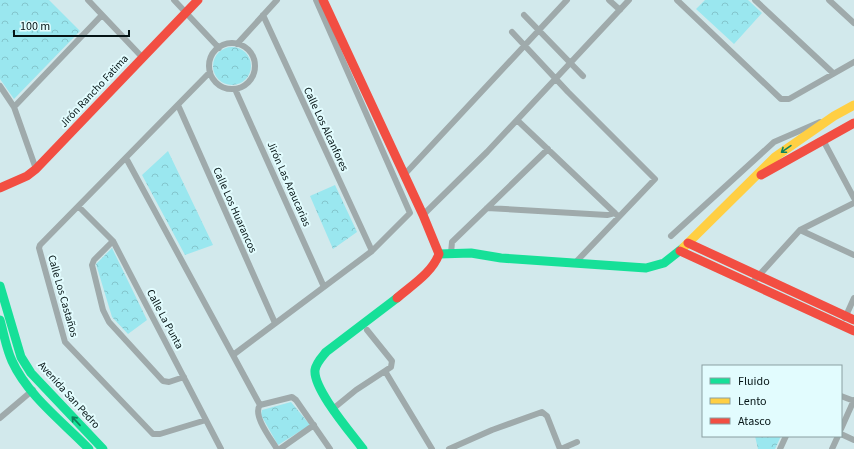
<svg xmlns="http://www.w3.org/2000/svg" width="854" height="449" viewBox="0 0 854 449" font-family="'Source Sans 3',sans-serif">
  <defs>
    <pattern id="park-crowns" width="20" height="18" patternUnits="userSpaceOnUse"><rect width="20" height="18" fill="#9ae7ef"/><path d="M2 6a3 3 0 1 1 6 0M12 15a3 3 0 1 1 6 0" fill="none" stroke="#83c5cc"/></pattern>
  </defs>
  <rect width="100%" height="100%" fill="#d2e9ec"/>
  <path fill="url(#park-crowns)" d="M 0,0 L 49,0 L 80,31 L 14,99 L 0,79 Z
    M 705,0 L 748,0 L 762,13 L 734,44 L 696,9 Z
    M213 66a19 19 0 1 1 38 0a19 19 0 1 1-38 0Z
    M 168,151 L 213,245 L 185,255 L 142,175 Z
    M 335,185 L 357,232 L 333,249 L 310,196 Z
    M 112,248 L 147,320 L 128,334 L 112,317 L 96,264 Z
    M 291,402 L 310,425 L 278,445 L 261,415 L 262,410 Z
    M 755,436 L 781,436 L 775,449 L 758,449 Z"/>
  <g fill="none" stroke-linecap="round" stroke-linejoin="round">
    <path stroke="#9faaab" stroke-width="6" d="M 88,0 L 142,57
      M 174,0 L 219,48
      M 609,0 L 620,10
      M 677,0 L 781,99 L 789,99 L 854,62
      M 755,0 L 833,73
      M 829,0 L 854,23
      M 263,15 L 372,251
      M 524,15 L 583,76
      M 512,32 L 568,92 L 655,179 L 575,263
      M209 66a23 23 0 1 1 46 0a23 23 0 1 1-46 0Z
      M 237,44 L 277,0
      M 0,86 L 14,107 L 36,169
      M 235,89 L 324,287
      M 178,105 L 275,323
      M 14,107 L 102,15
      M 517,120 L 619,217
      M 823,140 L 854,198
      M 126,158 L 260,405
      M 404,175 L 567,0
      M 79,207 L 113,241 L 221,449
      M 487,208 L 607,215 L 615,213
      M 423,215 L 487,152 L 629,0
      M 800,230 L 854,255
      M 671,236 L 774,142 L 820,122
      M 113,241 L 94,260 L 92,265 L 103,310 L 109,322 L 163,381 L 169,382 L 184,377
      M 451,253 L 452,242 L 548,149
      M 752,283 L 800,230 L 854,203
      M 845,318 L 854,298
      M 367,330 L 392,361 L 391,367 L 385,371 L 432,449
      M 233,355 L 372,251 L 410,213 L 316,0
      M 841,396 L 854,401
      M 260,405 L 292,397 L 296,400 L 330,449
      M 260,405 C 252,415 271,439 277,449
      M 334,408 L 356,390 L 385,371
      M 0,418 L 33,390
      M 206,420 L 160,434 L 153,434 L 65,342 L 39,248 L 40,245 L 210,72
      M 841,429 L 854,400
      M 841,434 L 854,440
      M 280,449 L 314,425
      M 449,449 L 492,430 L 542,412 L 547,416 L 560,449
      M 561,449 L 577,442
      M 780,449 L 786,436
      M 832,449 L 838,436"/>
    <path stroke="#16e098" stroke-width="9" d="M 439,254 L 471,253 L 501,258 L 646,268 L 664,263 L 683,248
      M 0,286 L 21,357 L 31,373 L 103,449
      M 0,320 C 4,334 6,348 12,361 C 28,396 63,422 89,449
      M 363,449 C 351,433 313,389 315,370 C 316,363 321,358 326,352 L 397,298"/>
    <path stroke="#ffcf43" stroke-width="9" d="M 683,248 L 775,157 L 834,116 L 854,105"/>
    <path stroke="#f24e42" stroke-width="9" d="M 323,0 L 423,215 L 439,254 C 432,273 412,285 397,298
      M 761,175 L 854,123
      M 0,188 L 27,176 L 36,169 L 198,0
      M 688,243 L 854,320
      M 680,251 L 854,331"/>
  </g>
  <defs><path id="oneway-shaft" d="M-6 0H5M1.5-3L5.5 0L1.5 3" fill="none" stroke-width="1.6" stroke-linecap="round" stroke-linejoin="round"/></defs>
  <g stroke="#0e845d">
    <use href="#oneway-shaft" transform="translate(786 149) rotate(145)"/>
    <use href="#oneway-shaft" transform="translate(76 421) rotate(-133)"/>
  </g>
  <g text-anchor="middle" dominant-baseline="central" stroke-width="4" stroke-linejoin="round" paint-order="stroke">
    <g font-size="11" fill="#051415" stroke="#e2fcfe">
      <text transform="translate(94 91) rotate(-47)">Jirón Rancho Fatima</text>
      <text transform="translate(326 129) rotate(65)">Calle Los Alcanfores</text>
      <text transform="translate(289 184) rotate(66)">Jirón Las Araucarias</text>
      <text transform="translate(235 210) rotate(66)">Calle Los Huarancos</text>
      <text transform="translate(63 296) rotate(74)">Calle Los Castaños</text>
      <text transform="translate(165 319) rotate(62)">Calle La Punta</text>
      <text transform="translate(69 395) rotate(48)">Avenida San Pedro</text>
    </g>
  </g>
  <rect x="702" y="365" width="140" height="72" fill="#e2fcfe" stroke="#8a9fa1"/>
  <rect x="710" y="378" width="20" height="6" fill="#16e098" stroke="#8a9fa1"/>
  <text x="738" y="385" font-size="12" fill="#051415">Fluido</text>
  <rect x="710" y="398" width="20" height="6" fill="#ffcf43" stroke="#8a9fa1"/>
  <text x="738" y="405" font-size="12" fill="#051415">Lento</text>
  <rect x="710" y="418" width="20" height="6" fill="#f24e42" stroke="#8a9fa1"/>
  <text x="738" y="425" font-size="12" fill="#051415">Atasco</text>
  <path d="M14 30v6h115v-6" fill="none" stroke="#051415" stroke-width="2"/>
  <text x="20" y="30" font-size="12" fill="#051415" stroke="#e2fcfe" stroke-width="3" paint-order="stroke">100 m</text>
</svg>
